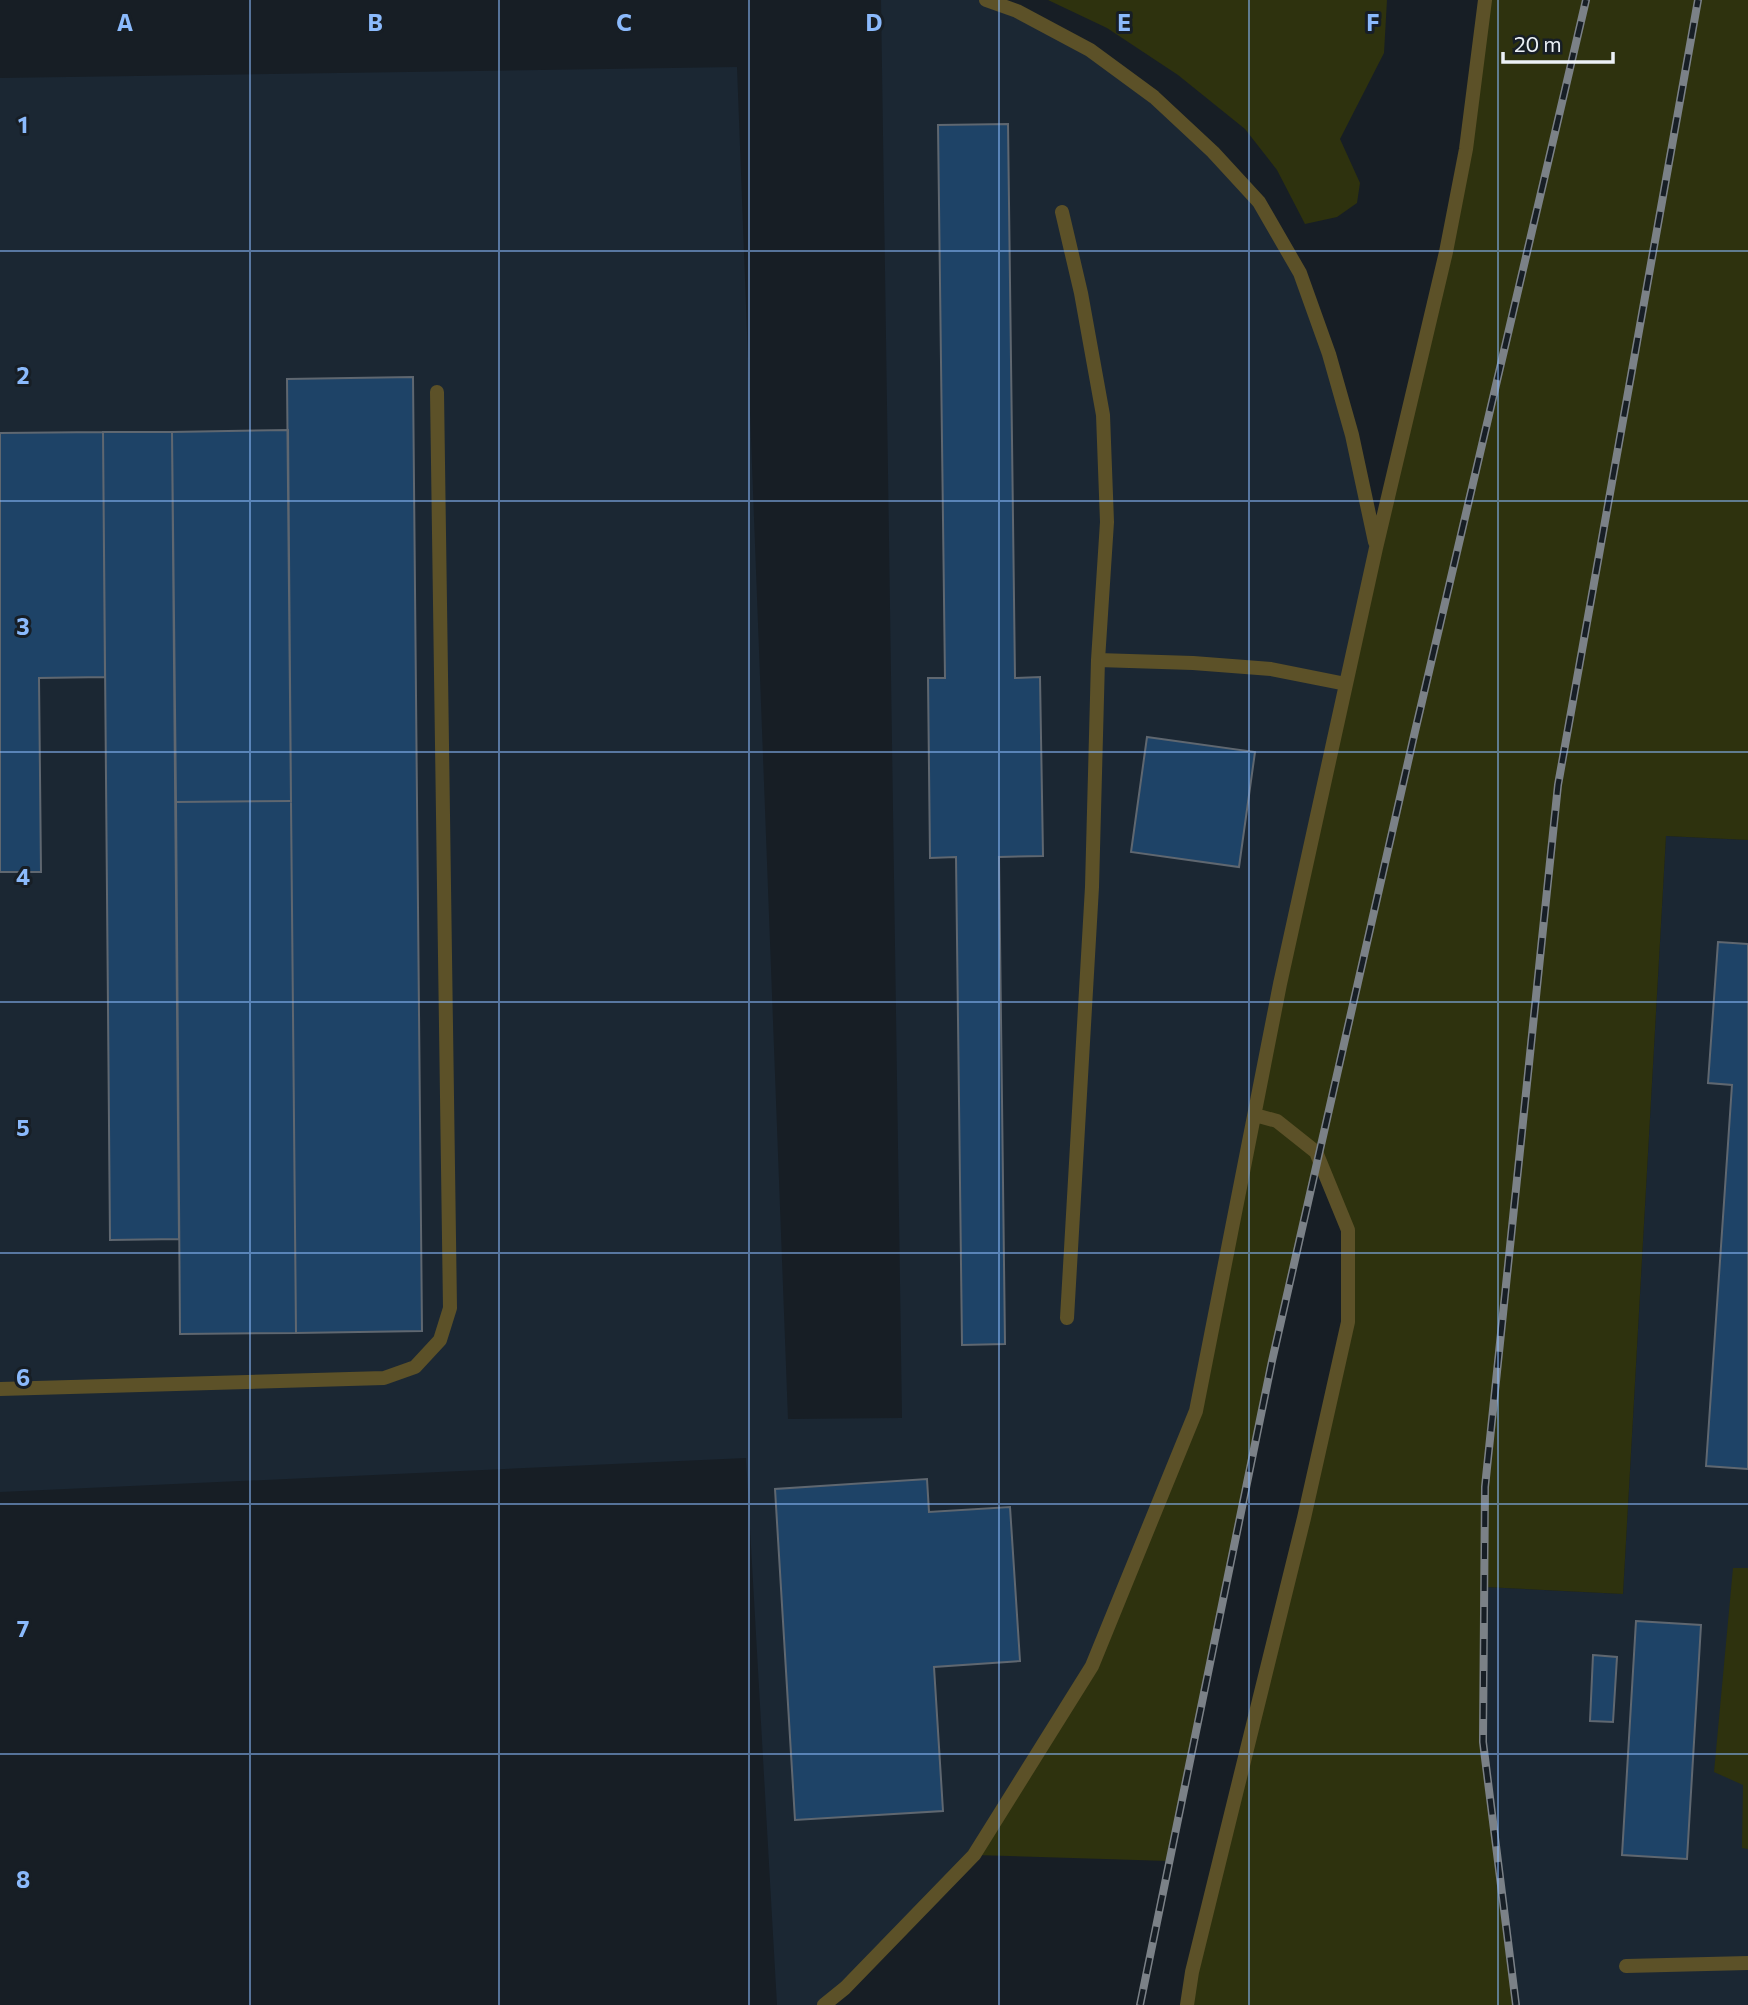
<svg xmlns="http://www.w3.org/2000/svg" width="1748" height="2005" viewBox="0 0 1748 2005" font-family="Commissioner,sans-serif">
  <rect width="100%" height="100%" fill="#171e25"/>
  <path fill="#1b2733" d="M 881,0 L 986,0 L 1017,11 L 1154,97 L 1259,202 L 1300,273 L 1329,354 L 1376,548 L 1196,1411 L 1092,1666 L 974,1855 L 824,2005 L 777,2005 L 746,1458 L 0,1492 L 0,78 L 737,67 L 788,1419 L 902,1418 Z
    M 1666,836 L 1748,840 L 1748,2005 L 1516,2005 L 1483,1742 L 1484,1587 L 1623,1594 Z"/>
  <path fill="#2e320e" d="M 1048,0 L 1387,0 L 1384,53 L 1340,139 L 1360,183 L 1357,203 L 1337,217 L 1305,224 L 1277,170 L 1245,129 L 1178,75 L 1107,28 Z
    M 1485,0 L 1748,0 L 1748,840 L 1666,836 L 1623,1594 L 1484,1587 L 1483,1742 L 1516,2005 L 1187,2005 L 1348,1322 L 1348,1230 L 1318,1159 L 1272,1361 L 1169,1861 L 974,1855 L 1092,1666 L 1196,1411 L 1280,984 L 1446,252 Z
    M 1733,1568 L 1748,1568 L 1748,1849 L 1742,1848 L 1743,1785 L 1714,1772 Z"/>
  <path fill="#1e4367" stroke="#5f6770" stroke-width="2" d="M 1008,124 L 1015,678 L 1040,677 L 1043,856 L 999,857 L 1005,1344 L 962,1345 L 956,857 L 930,858 L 928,678 L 945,678 L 938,125 Z
    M 413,377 L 422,1331 L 296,1333 L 287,379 Z
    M 288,430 L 291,801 L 176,802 L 172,432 Z
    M 103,432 L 105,677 L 39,678 L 41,872 L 0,872 L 0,433 Z
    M 103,432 L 172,432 L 179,1239 L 110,1240 Z
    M 1147,737 L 1255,752 L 1239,867 L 1131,852 Z
    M 291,801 L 296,1333 L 180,1334 L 176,802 Z
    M 1718,942 L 1748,944 L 1748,1469 L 1706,1466 L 1732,1085 L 1708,1083 Z
    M 927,1479 L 929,1512 L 1010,1507 L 1020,1661 L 934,1667 L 943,1811 L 795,1820 L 775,1489 Z
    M 1636,1621 L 1701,1625 L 1687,1859 L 1622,1855 Z
    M 1593,1655 L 1617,1657 L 1613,1722 L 1590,1721 Z"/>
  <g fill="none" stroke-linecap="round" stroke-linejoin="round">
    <path stroke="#5c5128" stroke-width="14" d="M 986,0 L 1017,11 L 1090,50 L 1154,97 L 1213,152 L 1259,202 L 1300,273 L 1329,354 L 1352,435 L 1375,542
      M 1062,212 L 1081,293 L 1103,415 L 1107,522 L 1098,660
      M 1067,1318 L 1092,887 L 1098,660 L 1193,663 L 1271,669 L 1346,684
      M 0,1389 L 384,1378 L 415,1367 L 440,1340 L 450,1308 L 437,392
      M 1626,1966 L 1748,1963
      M 824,2005 L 845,1988 L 974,1855 L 1092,1666 L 1196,1411 L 1280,984 L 1376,548 L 1446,252 L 1466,149 L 1485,0
      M 1187,2005 L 1192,1972 L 1304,1518 L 1348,1322 L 1348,1230 L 1316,1152 L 1277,1121 L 1255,1115"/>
    <g stroke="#7b8187" stroke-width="8">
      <path id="rail" d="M 1140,2005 L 1272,1361 L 1413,740 L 1586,0
        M 1516,2005 L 1483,1742 L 1485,1487 L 1558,785 L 1698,0"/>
    </g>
    <use href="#rail" stroke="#171e25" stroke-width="5" stroke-dasharray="16" stroke-linecap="butt"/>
  </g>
  <path fill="none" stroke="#8bbafc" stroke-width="2" stroke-opacity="0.55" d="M 250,0 L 250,2005M 499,0 L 499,2005M 749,0 L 749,2005M 999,0 L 999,2005M 1249,0 L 1249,2005M 1498,0 L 1498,2005M 0,251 L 1748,251M 0,501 L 1748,501M 0,752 L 1748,752M 0,1002 L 1748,1002M 0,1253 L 1748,1253M 0,1504 L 1748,1504M 0,1754 L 1748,1754"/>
  <g font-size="23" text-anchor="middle" font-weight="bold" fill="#8bbafc" stroke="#171e25" stroke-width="6" stroke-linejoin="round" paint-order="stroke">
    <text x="125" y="31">A</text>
    <text x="375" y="31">B</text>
    <text x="624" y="31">C</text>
    <text x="874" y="31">D</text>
    <text x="1124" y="31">E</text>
    <text x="1373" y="31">F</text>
    <text x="23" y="133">1</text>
    <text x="23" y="384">2</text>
    <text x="23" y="635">3</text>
    <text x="23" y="885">4</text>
    <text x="23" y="1136">5</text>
    <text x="23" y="1386">6</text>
    <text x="23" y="1637">7</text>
    <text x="23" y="1888">8</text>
  </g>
  <path d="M1503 52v10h110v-10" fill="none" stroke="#ecf1f6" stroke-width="3.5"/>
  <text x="1514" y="52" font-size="21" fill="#ecf1f6" stroke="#171e25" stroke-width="5" paint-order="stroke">20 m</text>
</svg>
